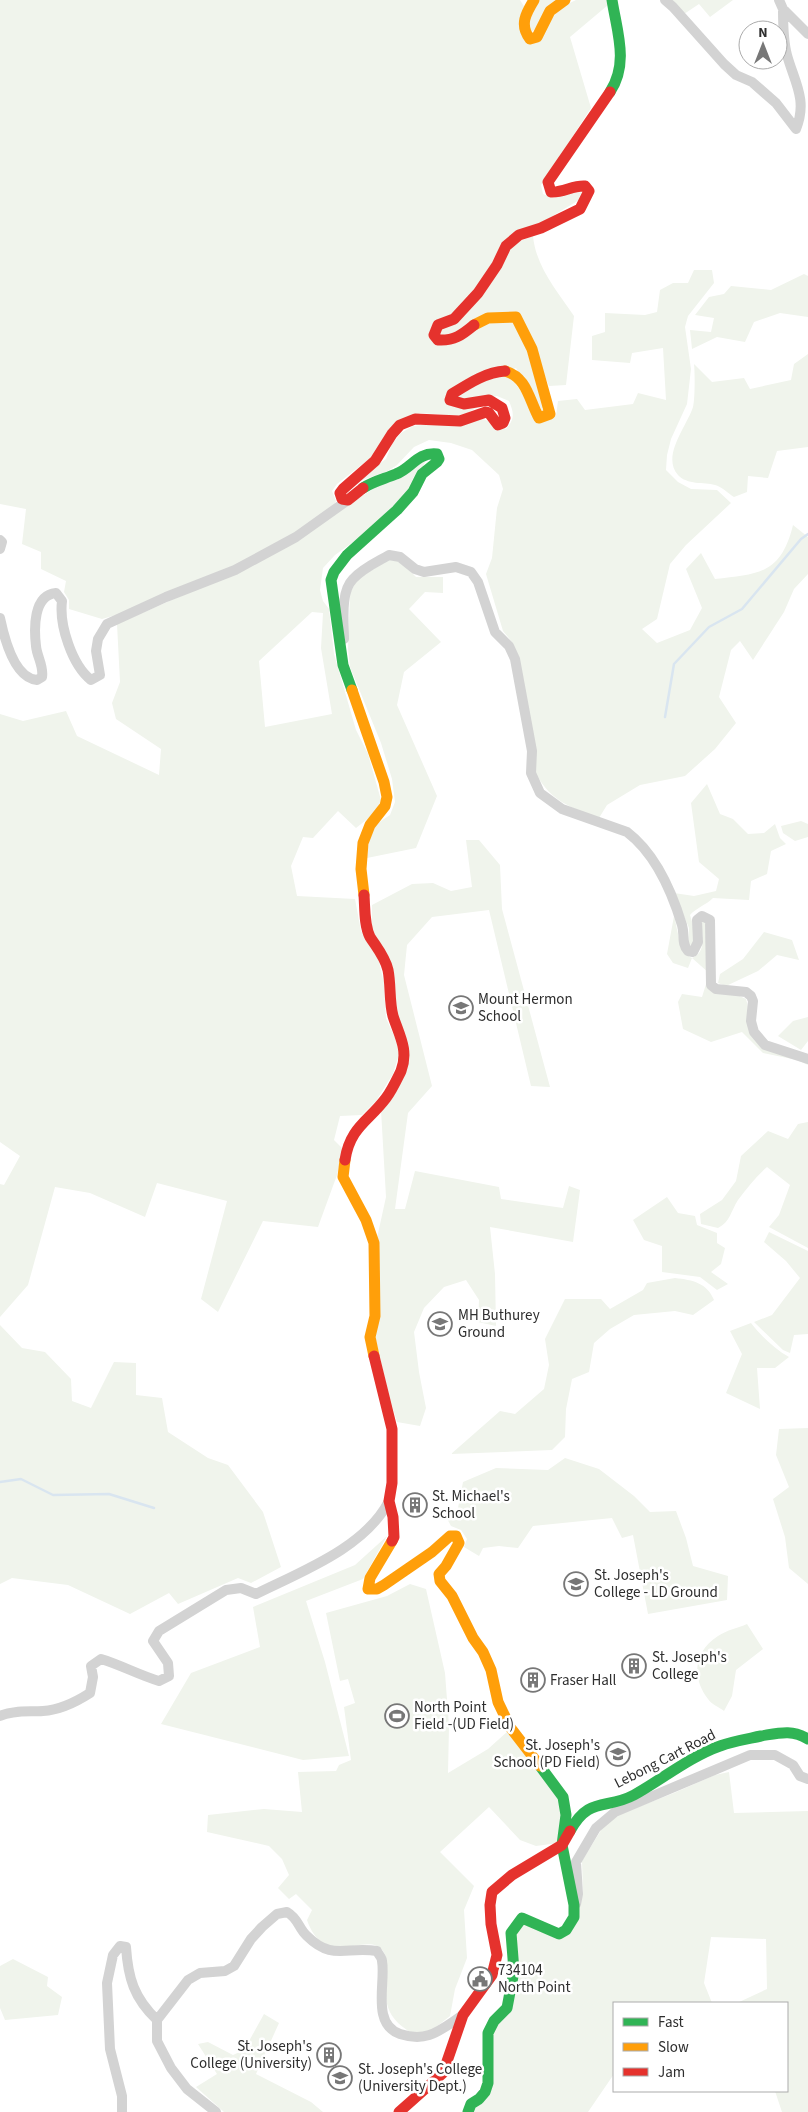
<svg xmlns="http://www.w3.org/2000/svg" width="808" height="2112" viewBox="0 0 808 2112" font-family="'Source Sans 3',sans-serif">
  <rect width="100%" height="100%" fill="#fff"/>
  <path fill="#f0f4ec" fill-rule="evenodd" d="M 0,0 L 520,0 L 525,8 L 526,41 L 555,10 L 576,0 L 608,0 L 608,5 L 570,37 L 591,108 L 541,185 L 543,194 L 553,198 L 569,193 L 585,192 L 584,197 L 536,226 L 494,263 L 432,339 L 485,323 L 514,321 L 520,330 L 545,407 L 538,410 L 516,368 L 447,396 L 485,403 L 462,416 L 420,413 L 369,459 L 337,484 L 332,491 L 336,501 L 334,505 L 293,535 L 233,566 L 130,611 L 102,619 L 69,609 L 69,600 L 64,592 L 66,581 L 41,569 L 41,552 L 22,544 L 26,509 L 0,504 Z
    M 538,0 L 558,0 L 534,30 L 530,33 L 527,23 Z
    M 670,0 L 733,0 L 710,17 L 699,4 L 684,14 Z
    M 533,236 C 536,267 557,291 574,316 L 566,385 L 549,386 L 519,314 L 462,331 L 441,336 L 439,330 L 508,246 Z
    M 694,270 L 712,270 L 714,283 L 688,316 L 685,327 L 691,369 L 687,404 L 671,439 L 667,455 L 666,470 L 678,482 L 691,489 L 717,490 L 731,503 L 686,545 L 670,564 L 657,619 L 642,629 L 657,643 L 690,630 L 702,608 L 686,569 L 701,553 L 715,579 C 759,574 781,574 793,525 L 808,537 L 808,574 L 794,589 L 784,612 L 753,660 L 740,641 L 731,650 L 719,697 L 736,723 L 715,749 L 685,776 L 640,785 L 607,805 L 599,818 C 570,807 552,802 536,774 L 519,657 L 512,642 L 503,631 L 486,574 L 492,558 L 497,508 L 503,489 L 499,475 L 472,450 L 451,443 L 429,440 L 414,447 L 397,465 L 388,471 L 351,484 L 386,459 L 392,444 L 401,433 L 413,426 L 481,418 L 506,429 C 515,419 514,413 509,401 L 497,396 L 474,400 L 456,397 L 488,377 L 509,375 L 528,401 L 556,416 L 558,401 L 577,399 L 585,410 L 633,404 L 638,393 L 666,400 L 663,348 L 632,353 L 630,363 L 592,360 L 592,336 L 605,332 L 605,313 L 645,315 L 657,312 L 660,290 L 673,283 L 688,283 Z
    M 804,274 L 808,276 L 808,317 L 780,313 L 754,322 L 745,342 L 717,337 L 692,349 L 690,330 L 711,332 L 714,318 L 695,315 L 709,297 L 724,294 L 731,286 L 771,290 Z
    M 808,354 L 808,447 L 777,451 L 768,478 L 748,476 L 747,492 L 734,497 C 729,494 721,486 715,485 C 704,482 687,485 678,475 C 661,456 687,426 693,407 C 695,399 695,373 694,364 L 712,382 L 744,378 L 750,389 L 791,380 L 794,364 Z
    M 428,456 L 413,487 L 363,535 L 335,555 L 323,568 L 320,590 L 323,601 L 329,609 L 334,654 L 356,730 L 368,754 L 381,800 L 375,813 L 356,828 L 338,811 L 313,838 L 303,837 L 291,866 L 297,896 L 355,899 L 361,931 L 378,956 L 383,972 L 386,1018 L 395,1038 L 399,1054 L 393,1074 L 376,1101 L 362,1115 L 340,1116 L 334,1140 L 343,1149 L 337,1175 L 318,1227 L 263,1221 L 218,1312 L 201,1299 L 227,1201 L 157,1183 L 145,1217 L 90,1193 L 55,1187 L 28,1285 L 0,1317 L 0,1184 L 4,1185 L 20,1156 L 0,1142 L 0,714 L 23,721 L 66,711 L 77,736 L 159,775 L 161,749 L 116,719 L 112,703 L 120,682 L 117,624 L 236,572 ZM 312,612 L 323,613 L 321,648 L 332,714 L 265,727 L 259,661 Z
    M 390,559 L 400,561 L 416,577 L 443,577 L 443,593 L 425,592 L 409,609 L 441,642 L 404,672 L 397,705 L 437,796 L 416,848 L 367,858 L 369,841 L 375,825 L 390,815 L 395,802 L 392,779 L 381,743 L 350,667 L 348,649 L 350,594 L 356,580 Z
    M 707,784 L 720,814 L 733,819 L 748,834 L 764,833 L 775,824 L 780,838 L 786,844 L 771,851 L 767,874 L 751,881 L 749,900 L 713,898 C 706,905 696,908 690,915 L 693,925 L 694,946 L 688,944 L 689,928 L 674,893 L 694,896 L 716,891 L 719,879 L 699,862 L 691,803 Z
    M 801,821 L 808,824 L 808,837 L 795,841 L 783,833 L 781,826 Z
    M 466,840 L 479,840 L 500,865 L 502,909 L 550,1087 L 531,1086 L 489,910 L 432,917 L 407,945 L 404,975 L 432,1086 L 408,1113 L 395,1209 L 405,1209 L 415,1171 L 499,1187 L 501,1199 L 563,1208 L 569,1186 L 580,1190 L 573,1242 L 490,1227 L 495,1274 L 496,1326 L 478,1322 L 479,1300 L 466,1280 L 444,1287 L 424,1308 L 414,1332 L 419,1372 L 426,1408 L 420,1426 L 397,1422 L 388,1392 L 375,1336 L 377,1238 L 386,1197 L 381,1110 L 404,1071 L 372,931 L 372,905 L 412,884 L 433,883 L 451,891 L 472,887 Z
    M 674,916 C 678,930 679,952 692,958 C 707,952 702,935 701,921 L 708,922 L 709,973 L 692,958 L 688,968 L 673,963 L 667,954 Z
    M 764,932 L 792,940 L 799,960 L 777,955 L 758,971 L 726,986 L 718,983 L 720,974 L 743,959 Z
    M 707,981 L 746,999 C 750,1010 746,1022 750,1033 L 808,1062 L 808,1065 L 797,1060 L 763,1053 L 742,1032 L 711,1042 L 683,1029 L 678,1002 L 682,994 L 702,997 Z
    M 808,1017 L 808,1041 L 801,1050 L 778,1036 L 793,1021 Z
    M 808,1122 L 808,1248 L 769,1227 L 779,1215 L 790,1185 L 767,1167 C 756,1177 747,1188 738,1200 C 731,1211 730,1222 718,1228 L 701,1224 L 700,1214 L 722,1200 L 736,1181 L 741,1156 L 768,1131 L 788,1139 L 798,1124 Z
    M 667,1197 L 678,1213 L 695,1216 L 697,1225 L 717,1233 L 717,1243 L 725,1248 L 721,1264 L 711,1272 L 728,1284 L 717,1290 L 700,1277 L 662,1272 L 662,1246 L 644,1240 L 633,1220 Z
    M 769,1232 L 808,1251 L 808,1334 L 794,1335 L 790,1353 L 783,1350 L 754,1322 L 772,1315 L 800,1278 L 786,1261 L 764,1242 Z
    M 675,1278 C 693,1280 707,1283 714,1300 L 693,1315 L 675,1311 L 634,1315 L 610,1329 L 594,1343 L 589,1372 L 572,1379 L 566,1409 L 565,1437 L 552,1450 L 451,1454 L 500,1411 L 515,1414 L 544,1389 L 549,1365 L 545,1339 L 565,1299 L 601,1299 L 610,1309 L 643,1290 L 647,1283 Z
    M 751,1323 C 761,1336 775,1349 789,1357 L 775,1368 L 757,1368 L 760,1409 L 726,1393 L 742,1354 L 730,1331 Z
    M 0,1325 L 22,1348 L 45,1352 L 71,1379 L 72,1401 L 91,1408 L 114,1362 L 136,1363 L 136,1395 L 162,1398 L 168,1432 L 208,1458 L 228,1465 L 263,1512 L 281,1567 L 251,1583 L 238,1578 L 178,1604 L 169,1593 L 130,1614 L 68,1585 L 12,1578 L 0,1584 Z
    M 808,1428 L 808,1584 L 789,1568 L 785,1537 L 773,1499 L 789,1487 L 776,1455 L 779,1429 Z
    M 565,1458 L 599,1469 L 634,1496 L 650,1512 L 676,1511 L 686,1538 L 693,1566 L 728,1576 L 727,1600 L 648,1614 L 633,1535 L 622,1538 L 612,1518 L 533,1526 L 518,1548 L 499,1546 L 483,1548 L 479,1556 L 464,1547 L 467,1539 L 461,1530 L 451,1526 L 444,1513 L 458,1508 L 463,1482 L 496,1468 L 548,1470 Z
    M 387,1536 L 363,1579 L 306,1601 L 325,1662 L 349,1756 L 303,1760 L 161,1724 L 191,1673 L 260,1647 L 253,1607 L 355,1565 Z
    M 410,1584 L 426,1589 L 445,1673 L 449,1726 L 448,1773 L 488,1749 L 508,1731 L 559,1798 L 562,1808 L 558,1843 L 536,1846 L 520,1840 L 489,1807 L 440,1852 L 474,1886 L 464,1910 L 467,1958 L 455,1989 L 450,2016 L 431,2031 L 413,2034 C 383,2016 385,2001 386,1969 C 386,1963 387,1956 383,1951 C 368,1929 325,1972 307,1920 L 312,1910 L 296,1894 L 289,1899 L 278,1888 L 289,1875 L 282,1859 L 269,1846 L 207,1832 L 208,1815 L 264,1809 L 302,1812 L 298,1772 L 336,1771 L 339,1765 L 351,1760 L 344,1707 L 355,1703 L 348,1679 L 340,1681 L 326,1613 L 387,1596 Z
    M 747,1624 L 763,1649 L 736,1670 L 732,1696 L 724,1711 C 719,1707 711,1704 708,1699 C 691,1677 694,1651 718,1636 C 727,1630 738,1628 747,1624 Z
    M 729,1772 L 734,1813 L 808,1811 L 808,2112 L 782,2112 L 775,2091 L 787,2091 L 787,2003 L 737,2003 L 767,1989 L 766,1939 L 711,1937 L 704,1983 L 712,2003 L 614,2003 L 614,2074 L 588,2112 L 470,2112 L 481,2104 L 491,2035 L 501,2015 L 515,1933 L 523,1922 L 558,1938 L 577,1917 L 583,1893 L 582,1861 L 603,1827 L 620,1814 L 674,1793 L 715,1775 Z
    M 13,1959 L 48,1977 L 47,1986 L 62,1997 L 58,2015 L 5,2020 L 0,2008 L 0,1966 Z
    M 264,2014 L 279,2023 L 256,2074 L 311,2102 L 323,2112 L 224,2112 L 196,2087 L 217,2074 L 198,2044 L 208,2042 L 233,2055 L 244,2050 Z"/>
  <g fill="none" stroke-linecap="round" stroke-linejoin="round">
    <path stroke="#d9e5f0" stroke-width="2.5" d="M 665,717 L 674,664 L 709,627 L 742,609 L 801,539 L 808,534
      M 0,1482 L 21,1479 L 53,1495 L 109,1494 L 154,1508"/>
    <path stroke="#d3d3d3" stroke-width="10" d="M 665,0 L 673,7 L 724,64 L 736,75 L 752,82 L 776,103 L 796,129 C 808,100 794,81 787,55 C 783,40 783,24 783,9
      M 779,0 L 783,9 L 808,34
      M 0,540 L 2,542 L 0,549
      M 0,618 C 4,637 14,678 37,680 L 42,677 C 44,666 37,657 36,646 C 34,629 33,595 56,593 L 62,601 C 59,625 72,665 91,680 L 100,675 L 96,651 L 98,639 L 107,624 L 166,597 L 235,570 L 296,537 L 348,500
      M 344,639 C 344,622 340,592 353,579 C 363,568 377,562 389,555 L 400,557 L 415,569 L 424,572 L 456,567 L 471,572 L 478,582 L 495,632 L 509,646 L 515,659 L 532,751 L 531,773 L 540,793 L 562,809 L 627,832 C 656,854 672,892 682,925 C 685,935 681,943 688,951 L 693,952 L 698,942 L 697,920 L 702,916 L 710,920 L 711,985 L 716,989 L 746,992 L 751,996 L 753,1001 L 751,1021 L 754,1032 L 765,1045 L 808,1059
      M 0,1716 C 13,1710 29,1712 43,1711 C 60,1710 76,1702 90,1693 L 93,1677 L 91,1666 L 101,1659 C 121,1665 139,1675 159,1681 L 169,1676 L 168,1663 L 153,1641 L 159,1631 L 226,1590 L 241,1588 L 256,1594 C 300,1572 365,1548 389,1501
      M 576,1904 L 578,1894 L 576,1862 L 596,1828 L 615,1812 L 750,1755 L 775,1755 L 793,1765 L 800,1776 L 808,1779
      M 122,2112 L 122,2096 L 110,2049 L 107,1983 L 113,1955 L 120,1946 L 126,1947 C 128,1978 134,1998 157,2020
      M 216,2112 L 187,2089 L 171,2068 L 157,2041 L 157,2020 L 188,1980 L 200,1973 L 225,1971 L 234,1966 L 251,1939 L 262,1927 L 277,1914 L 287,1912 C 299,1919 298,1928 307,1936 C 332,1961 346,1946 377,1951 C 378,1954 382,1957 382,1961 C 386,1982 371,2024 400,2034 C 428,2043 440,2030 463,2015"/>
    <path stroke="#30b455" stroke-width="11" d="M 610,92 C 629,63 617,32 612,0
      M 352,690 L 343,665 L 331,580 L 334,572 L 347,555 L 397,510 L 413,492 L 422,474 L 437,462 L 439,459 L 437,454 C 417,452 412,468 396,474 C 384,479 374,481 363,488
      M 570,1831 C 589,1796 606,1810 634,1795 C 661,1780 691,1756 720,1746 C 733,1741 747,1739 761,1736 C 779,1733 792,1729 808,1739
      M 468,2112 L 471,2104 L 479,2099 L 485,2092 L 488,2083 L 488,2033 L 494,2021 L 507,2008 L 514,1971 L 511,1933 L 522,1918 L 559,1934 L 566,1930 L 574,1917 L 574,1905 L 562,1845 L 566,1815 L 563,1797 L 540,1766"/>
    <path stroke="#ff9f0a" stroke-width="11" d="M 534,0 C 526,13 519,25 530,39 L 537,37 L 550,11 L 565,0
      M 474,325 L 488,318 L 516,317 L 532,349 L 550,414 L 539,418 C 529,400 527,377 505,371
      M 352,690 L 384,782 L 387,797 L 385,806 L 370,825 L 363,843 L 361,869 L 364,895
      M 345,1160 L 343,1177 L 366,1220 L 374,1243 L 375,1316 L 370,1337 L 374,1356
      M 392,1541 L 370,1578 L 368,1589 L 377,1589 L 384,1585 L 432,1552 L 450,1536 L 456,1536 L 459,1543 L 446,1566 L 439,1574 L 440,1581 L 452,1596 L 473,1638 L 483,1652 L 491,1670 L 498,1702 L 510,1727 L 540,1766"/>
    <path stroke="#e5322d" stroke-width="11" d="M 474,325 C 462,335 454,341 438,340 L 434,335 L 438,325 L 454,319 L 478,293 L 497,265 L 506,246 L 519,235 L 541,228 L 580,209 L 589,191 L 585,186 C 573,185 563,193 551,192 L 548,182 L 610,92
      M 363,488 L 348,500 L 342,499 L 340,493 L 343,489 L 375,461 L 392,434 L 400,425 L 415,419 L 460,421 L 486,412 L 489,413 L 498,425 L 503,423 L 505,418 L 502,408 L 489,400 L 464,404 L 450,400 L 452,394 C 468,384 486,372 505,371
      M 345,1160 C 350,1127 369,1121 386,1098 C 392,1090 397,1079 401,1071 C 409,1050 399,1035 393,1016 C 389,1001 391,985 388,970 C 385,957 377,948 370,937 C 364,925 365,908 364,895
      M 374,1356 L 392,1429 L 392,1483 L 389,1501 L 393,1517 L 394,1537 L 392,1541
      M 399,2112 L 443,2073 L 463,2015 L 492,1975 L 497,1955 L 491,1924 L 490,1905 L 492,1892 L 512,1875 L 562,1845 L 570,1831"/>
  </g>
  <defs>
    <g id="school-ring" transform="scale(1.25)"><circle r="9.5" fill="#fff" stroke="#777" stroke-width="1.5"/><path d="M0-5L7-2L0 1L-7-2ZM-4 1L0 2.5L4 1V4Q0 6-4 4Z" fill="#777"/></g>
    <g id="building-ring" transform="scale(1.25)"><circle r="9.5" fill="#fff" stroke="#777" stroke-width="1.5"/><path d="M-4-6H4V6H1V3H-1V6H-4ZM-2.5-4.3h1.7v1.8h-1.7ZM.8-4.3h1.7v1.8H.8ZM-2.5-1h1.7V.8h-1.7ZM.8-1h1.7V.8H.8Z" fill="#777"/></g>
    <g id="stadium-ring" transform="scale(1.25)"><circle r="9.5" fill="#fff" stroke="#777" stroke-width="1.5"/><path d="M0-5a6.5 5 0 1 0 0 10a6.5 5 0 1 0 0-10ZM-3.5-1.8h7v3.6h-7Z" fill="#777"/></g>
    <g id="civic-ring" transform="scale(1.25)"><circle r="9.5" fill="#fff" stroke="#777" stroke-width="1.5"/><path d="M-.6-6.5H3V-4.5H.6V-3L4-1V1h2V6H-6V1h2V-1L-.6-3ZM-1.2 2.5V6h2.4V2.5Z" fill="#777"/></g>
    <g id="university-ring" transform="scale(1.25)"><circle r="9.5" fill="#fff" stroke="#777" stroke-width="1.5"/><path d="M0-5L7-2L0 1L-7-2ZM-4 1L0 2.5L4 1V4Q0 6-4 4Z" fill="#777"/></g>
  </defs>
  <g fill-rule="evenodd">
    <use href="#school-ring" x="461" y="1008"/>
    <use href="#school-ring" x="440" y="1324"/>
    <use href="#building-ring" x="415" y="1505"/>
    <use href="#school-ring" x="576" y="1584"/>
    <use href="#building-ring" x="634" y="1666"/>
    <use href="#building-ring" x="533" y="1680"/>
    <use href="#stadium-ring" x="397" y="1716"/>
    <use href="#school-ring" x="618" y="1754"/>
    <use href="#civic-ring" x="480" y="1979"/>
    <use href="#building-ring" x="329" y="2055"/>
    <use href="#university-ring" x="340" y="2078"/>
  </g>
  <g text-anchor="middle" dominant-baseline="central" stroke-width="5" stroke-linejoin="round" paint-order="stroke">
    <g font-size="15" fill="#2e2e2e" stroke="#fff" text-anchor="start">
      <text x="478" y="999">Mount Hermon<tspan x="478" dy="17">School</tspan></text>
      <text x="458" y="1315">MH Buthurey<tspan x="458" dy="17">Ground</tspan></text>
      <text x="432" y="1496">St. Michael's<tspan x="432" dy="17">School</tspan></text>
      <text x="594" y="1575">St. Joseph's<tspan x="594" dy="17">College - LD Ground</tspan></text>
      <text x="652" y="1657">St. Joseph's<tspan x="652" dy="17">College</tspan></text>
      <text x="550" y="1680">Fraser Hall</text>
      <text x="414" y="1707">North Point<tspan x="414" dy="17">Field -(UD Field)</tspan></text>
      <text x="600" y="1745" text-anchor="end">St. Joseph's<tspan x="600" dy="17">School (PD Field)</tspan></text>
      <text x="498" y="1970">734104<tspan x="498" dy="17">North Point</tspan></text>
      <text x="312" y="2046" text-anchor="end">St. Joseph's<tspan x="312" dy="17">College (University)</tspan></text>
      <text x="358" y="2069">St. Joseph's College<tspan x="358" dy="17">(University Dept.)</tspan></text>
    </g>
    <g font-size="15" fill="#2e2e2e" stroke="#fff">
      <text transform="translate(665 1759) rotate(-27)">Lebong Cart Road</text>
    </g>
  </g>
  <rect x="613" y="2002" width="175" height="90" fill="#ffffff" stroke="#ababab"/>
  <rect x="623" y="2018" width="25" height="8" fill="#30b455" stroke="#ababab"/>
  <text x="658" y="2027" font-size="15" fill="#2e2e2e">Fast</text>
  <rect x="623" y="2043" width="25" height="8" fill="#ff9f0a" stroke="#ababab"/>
  <text x="658" y="2052" font-size="15" fill="#2e2e2e">Slow</text>
  <rect x="623" y="2068" width="25" height="8" fill="#e5322d" stroke="#ababab"/>
  <text x="658" y="2077" font-size="15" fill="#2e2e2e">Jam</text>
  <g transform="translate(763 45)"><circle r="24" fill="#ffffff" stroke="#ababab"/>
  <path d="M0-4L9 19L0 12L-9 19Z" fill="#777777"/>
  <text y="-8" font-size="14" font-weight="bold" text-anchor="middle" fill="#2e2e2e">N</text>
  </g>
</svg>
